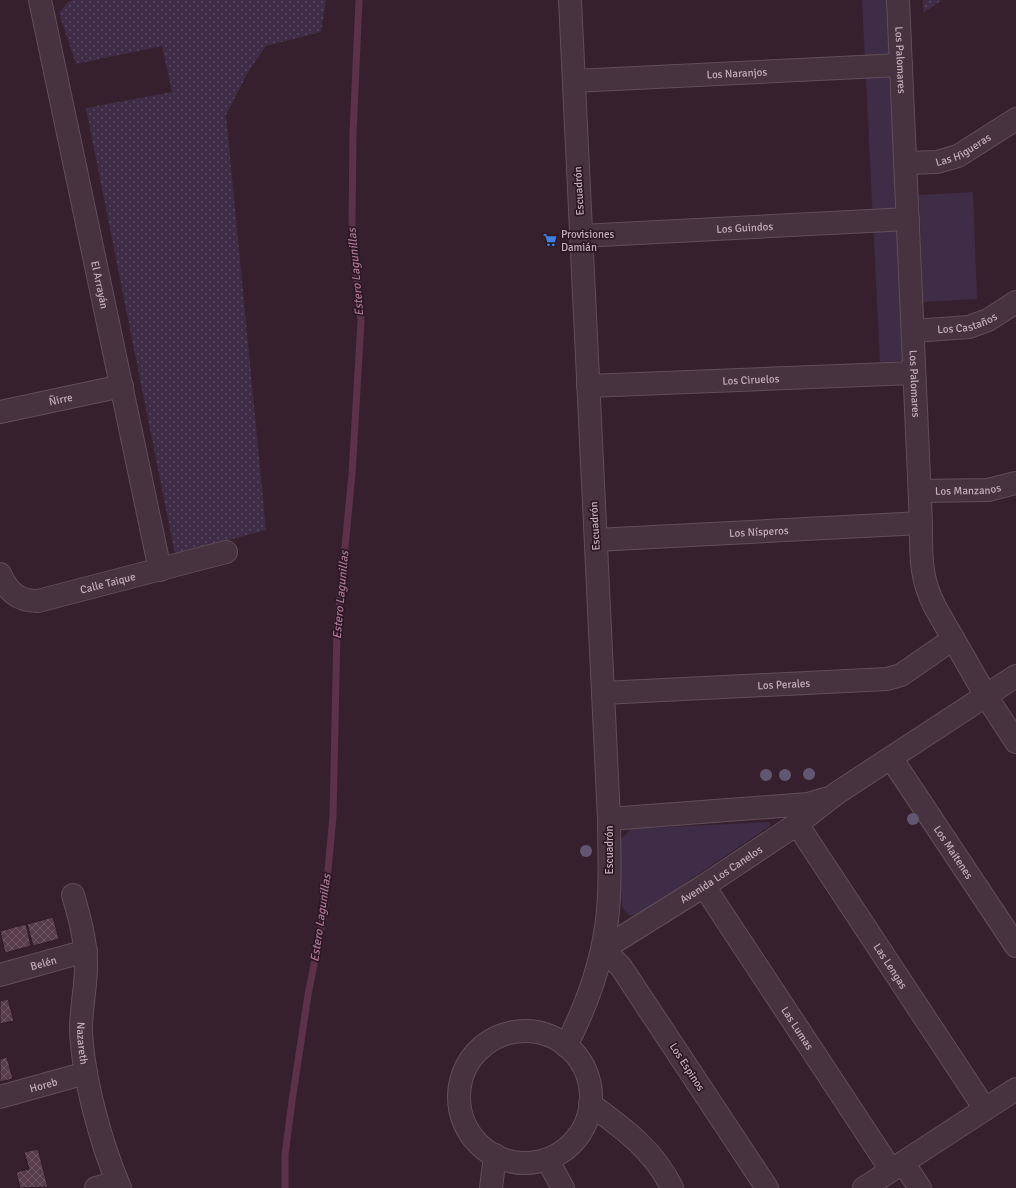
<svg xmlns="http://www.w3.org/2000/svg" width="1016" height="1188" viewBox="0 0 1016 1188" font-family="Signika,sans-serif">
  <defs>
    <pattern id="park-dots" width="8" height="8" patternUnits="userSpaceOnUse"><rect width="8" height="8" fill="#3f2d47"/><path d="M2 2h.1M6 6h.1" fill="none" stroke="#59495f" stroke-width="1.8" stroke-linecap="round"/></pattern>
    <pattern id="building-cross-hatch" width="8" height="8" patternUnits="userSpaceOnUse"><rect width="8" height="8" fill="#573c4c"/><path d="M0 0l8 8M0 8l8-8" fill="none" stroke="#6e5664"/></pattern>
  </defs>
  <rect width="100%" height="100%" fill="#37202e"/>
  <path fill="#3f2d47" d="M 862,0 L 886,0 L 903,361 L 880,362 Z
    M 973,192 L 977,299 L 923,302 L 919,195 Z
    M 769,822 L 770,826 L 638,915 C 630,917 625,913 622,906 L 619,841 L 631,829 Z"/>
  <path fill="url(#park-dots)" d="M 73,0 L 326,0 L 321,32 L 266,46 L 248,72 L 226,115 L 266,530 L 175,554 L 86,108 L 172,92 L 162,46 L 76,64 L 59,13 L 68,2 Z
    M 923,0 L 942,0 L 923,13 Z"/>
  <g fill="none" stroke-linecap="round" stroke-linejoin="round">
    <path stroke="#5c324a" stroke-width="7" d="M 285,1188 L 285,1155 L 292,1101 L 308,995 L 324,913 L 333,816 L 337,630 L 352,474 L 361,321 L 352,222 L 353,133 L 359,0"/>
  </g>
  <path fill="url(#building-cross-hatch)" stroke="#2e1b26" d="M 53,917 L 59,939 L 33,946 L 27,924 Z
    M 26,924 L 31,946 L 5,953 L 0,931 Z
    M 8,999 L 14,1021 L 0,1024 L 0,1001 Z
    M 7,1057 L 13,1079 L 0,1082 L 0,1059 Z
    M 38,1149 L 48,1187 L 20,1188 L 16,1172 L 29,1169 L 24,1152 Z"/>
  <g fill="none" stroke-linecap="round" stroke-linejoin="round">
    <g stroke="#624e5a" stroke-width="24">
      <g id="minor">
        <path id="s1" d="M 40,0 L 160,570"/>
        <path id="s2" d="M 898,0 L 921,523 C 921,555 920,578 935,607 L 986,696 L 1016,742"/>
        <path id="s3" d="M 574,81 L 901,65"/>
        <path id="s4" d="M 905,163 L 937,162 L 958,156 L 1016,119"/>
        <path id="s5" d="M 581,236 L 908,219"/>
        <path id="s6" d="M 913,331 L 969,327 L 988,320 L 1016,302"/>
        <path id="s7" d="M 588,386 L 914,373"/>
        <path id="s8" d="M 0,412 L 122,386"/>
        <path id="s9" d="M 920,491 L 988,490 L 1016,483"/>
        <path id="s10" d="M 596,540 L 921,523"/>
        <path id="s11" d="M 0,574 C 8,591 17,601 38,601 L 226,552"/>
        <path id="s12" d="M 603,693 L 887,679 L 901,675 L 953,639"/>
        <path id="s13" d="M 891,758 L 1016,946"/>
        <path d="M 609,819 L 808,804 L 825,799"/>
        <path id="s14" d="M 797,824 L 985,1109"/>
        <path id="s15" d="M 704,886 L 891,1170"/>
        <path id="s16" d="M 73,895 C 80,919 86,941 86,966 C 86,987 81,1008 81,1030 C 83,1078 101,1144 120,1188"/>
        <path id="s17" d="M 0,975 L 86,951"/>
        <path id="s18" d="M 0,1097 L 86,1073"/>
        <path d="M 590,1104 C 623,1128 654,1150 672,1188"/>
        <path d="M 903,1163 L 920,1188"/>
        <path d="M 96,1188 L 117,1182"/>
        <path d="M 491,1188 L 495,1155"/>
        <path id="s19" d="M 767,1188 L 621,967 L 603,949 L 704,886 L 797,824 L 837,793 L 1016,676"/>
        <path d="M 864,1188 L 1016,1089"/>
      </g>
    </g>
    <g stroke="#624e5a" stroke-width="24">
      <path id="tertiary" d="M459 1097a66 66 0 1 1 132 0a66 66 0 1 1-132 0Z
        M 566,1046 C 588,1003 604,959 608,910 C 611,880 609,849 609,819 L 570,0
        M 547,1159 L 563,1188"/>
    </g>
    <use href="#minor" stroke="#47333f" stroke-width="22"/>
    <use href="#tertiary" stroke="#47333f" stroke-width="22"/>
  </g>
  <g fill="#625772">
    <circle cx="809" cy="774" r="6"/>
    <circle cx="766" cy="775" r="6"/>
    <circle cx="785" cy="775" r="6"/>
    <circle cx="913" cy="819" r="6"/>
    <circle cx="586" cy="851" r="6"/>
  </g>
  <defs>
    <g id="supermarket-bare" transform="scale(1.08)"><path d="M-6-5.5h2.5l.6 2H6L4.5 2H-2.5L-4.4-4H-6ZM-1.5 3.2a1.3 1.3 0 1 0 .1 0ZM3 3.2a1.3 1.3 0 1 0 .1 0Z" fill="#3f7fe0" stroke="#2c1924" stroke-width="2.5" paint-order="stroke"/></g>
  </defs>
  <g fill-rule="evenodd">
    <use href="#supermarket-bare" x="550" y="240"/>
  </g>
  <g text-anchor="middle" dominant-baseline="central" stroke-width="3.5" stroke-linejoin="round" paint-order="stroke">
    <g font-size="11" fill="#c4adba" stroke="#2c1924">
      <text stroke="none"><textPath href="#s2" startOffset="60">Los Palomares</textPath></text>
      <text stroke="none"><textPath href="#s3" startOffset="163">Los Naranjos</textPath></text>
      <text stroke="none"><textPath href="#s4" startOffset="61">Las Higueras</textPath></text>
      <text transform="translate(579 191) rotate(-93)">Escuadrón</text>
      <text stroke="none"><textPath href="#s5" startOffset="164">Los Guindos</textPath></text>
      <text stroke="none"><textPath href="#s1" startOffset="291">El Arrayán</textPath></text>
      <text stroke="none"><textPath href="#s6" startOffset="55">Los Castaños</textPath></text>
      <text stroke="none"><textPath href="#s7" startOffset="163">Los Ciruelos</textPath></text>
      <text stroke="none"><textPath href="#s2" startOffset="384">Los Palomares</textPath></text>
      <text stroke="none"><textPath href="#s8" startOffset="62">Ñirre</textPath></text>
      <text stroke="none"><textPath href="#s9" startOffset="48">Los Manzanos</textPath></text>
      <text transform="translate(595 526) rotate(-93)">Escuadrón</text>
      <text stroke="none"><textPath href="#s10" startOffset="163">Los Nísperos</textPath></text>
      <text stroke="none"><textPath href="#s11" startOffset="122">Calle Taique</textPath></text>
      <text stroke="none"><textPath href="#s12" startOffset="181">Los Perales</textPath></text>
      <text transform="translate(609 850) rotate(-90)">Escuadrón</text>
      <text stroke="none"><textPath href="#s13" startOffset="113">Los Maitenes</textPath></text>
      <text stroke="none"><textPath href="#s19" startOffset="430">Avenida Los Canelos</textPath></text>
      <text stroke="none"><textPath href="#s17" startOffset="45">Belén</textPath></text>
      <text stroke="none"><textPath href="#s14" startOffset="170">Las Lengas</textPath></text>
      <text stroke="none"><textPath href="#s15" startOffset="170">Las Lumas</textPath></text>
      <text stroke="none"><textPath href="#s16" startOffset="150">Nazareth</textPath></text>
      <text transform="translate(687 1067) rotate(57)">Los Espinos</text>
      <text stroke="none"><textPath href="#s18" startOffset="45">Horeb</textPath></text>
    </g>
    <g font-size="11" fill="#c4adba" stroke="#2c1924" text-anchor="start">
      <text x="561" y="234">Provisiones<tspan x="561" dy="13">Damián</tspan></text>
    </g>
    <g font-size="12" font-style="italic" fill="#ad7597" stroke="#2c1924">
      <text transform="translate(356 272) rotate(-95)">Estero Lagunillas</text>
      <text transform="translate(341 595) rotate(-85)">Estero Lagunillas</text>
      <text transform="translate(321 918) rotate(-82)">Estero Lagunillas</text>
    </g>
  </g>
</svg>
